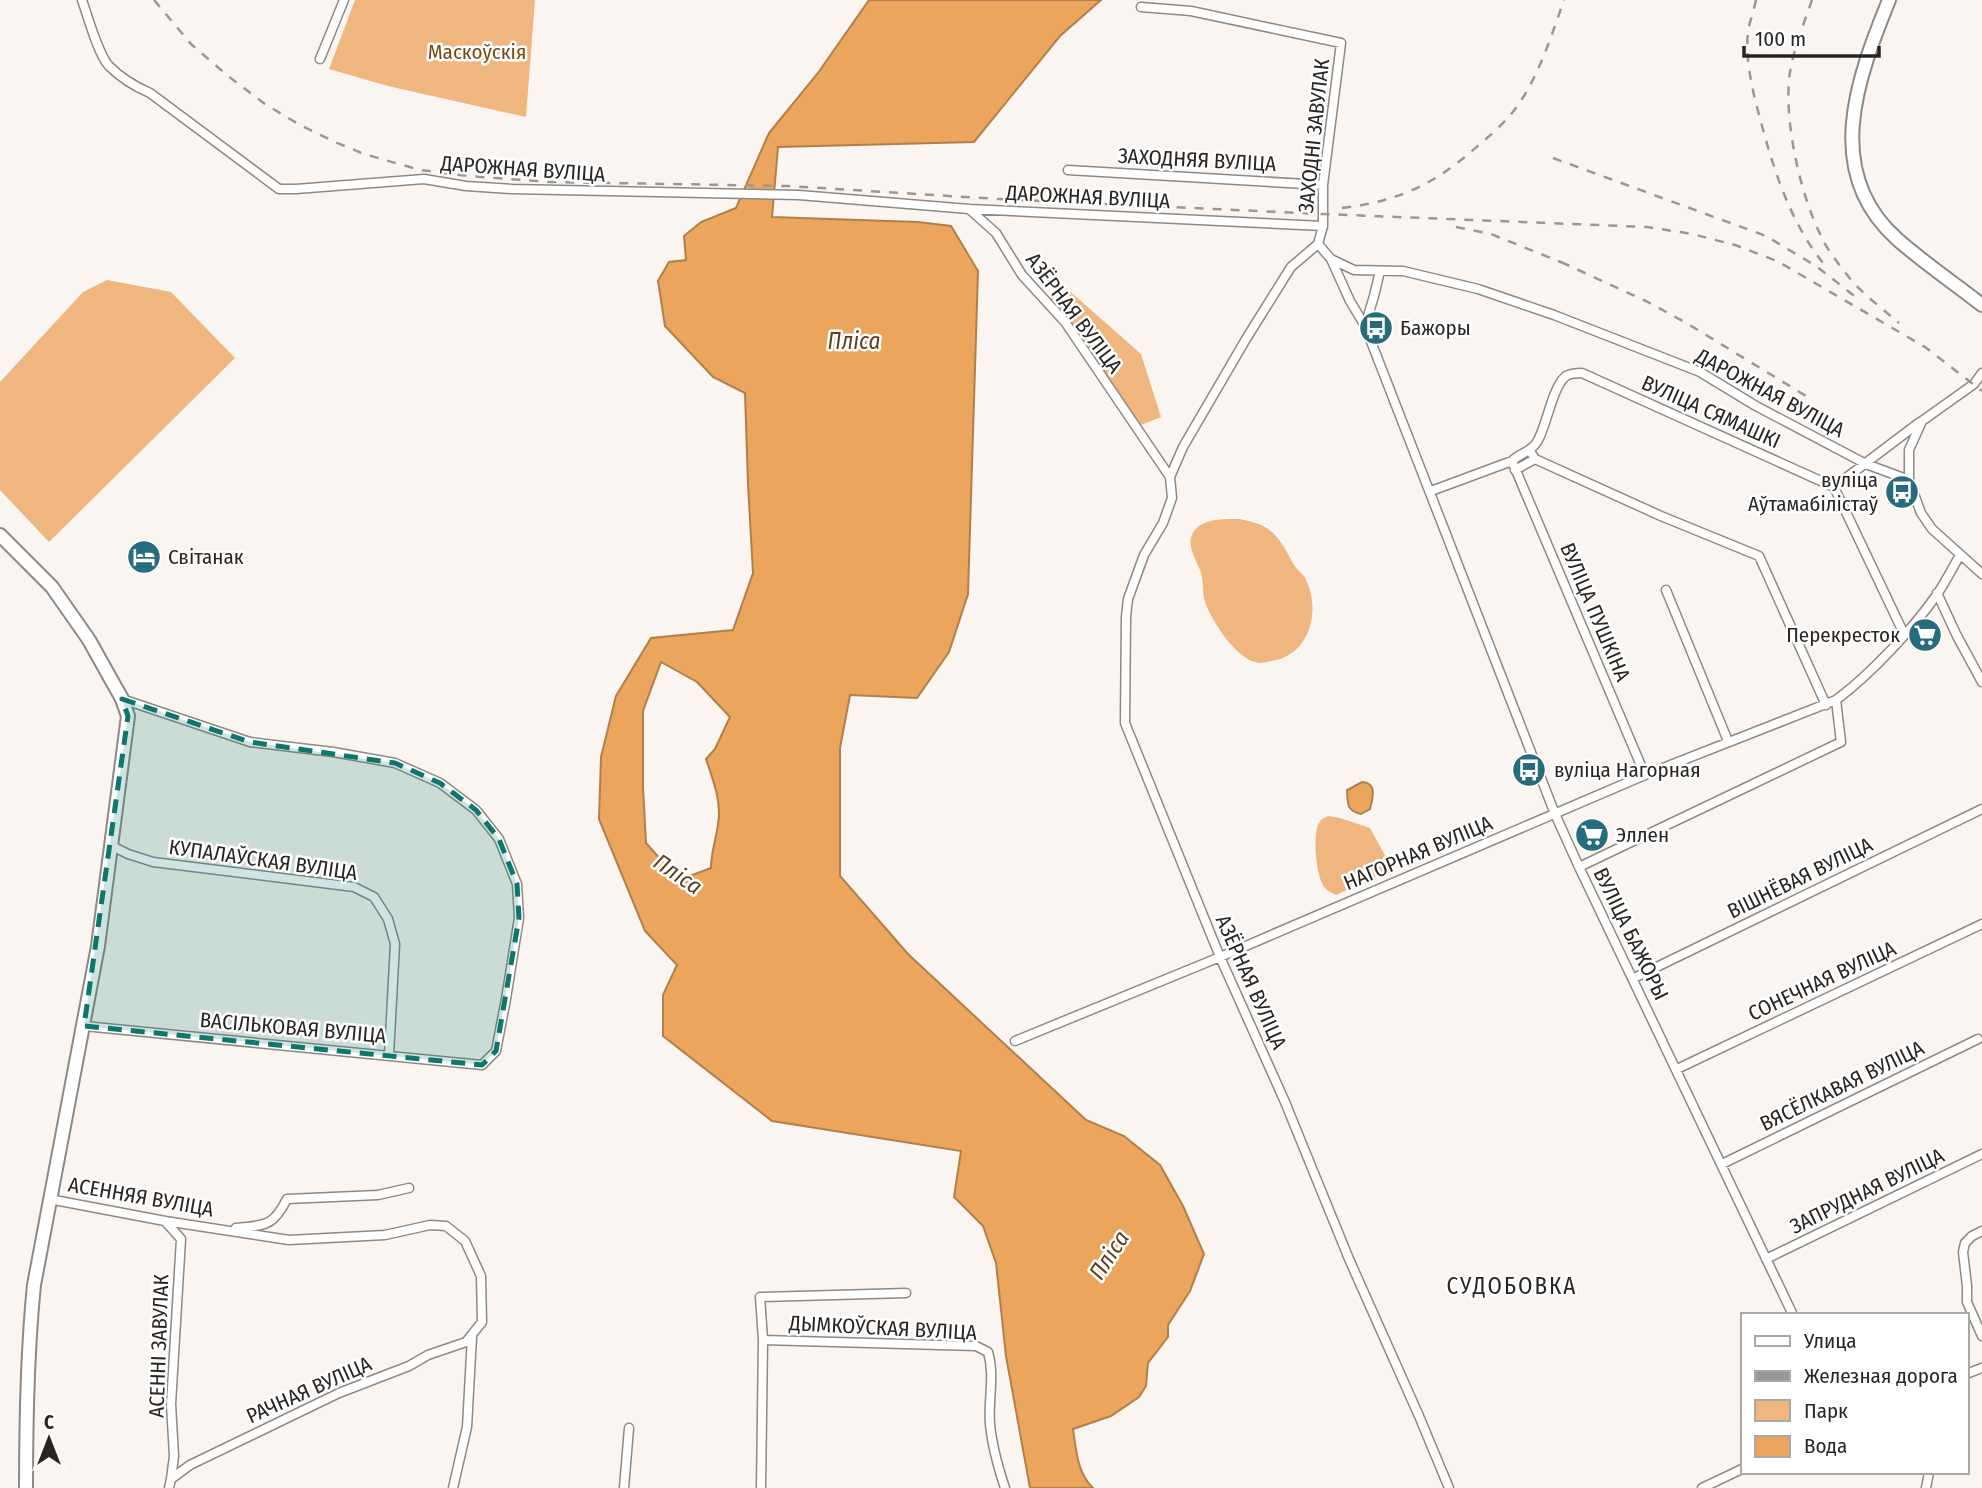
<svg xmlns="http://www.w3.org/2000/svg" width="1982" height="1488" viewBox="0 0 1982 1488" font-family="'Fira Sans Condensed',sans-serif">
  <rect width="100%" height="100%" fill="#faf5f0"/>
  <path fill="#efb67f" d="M 355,0 L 535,0 L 526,117 L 388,86 L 329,69 Z
    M 107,280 L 171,292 L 235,358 L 49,542 L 0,490 L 0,382 L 83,292 Z
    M 1065,287 L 1141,354 L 1161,417 L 1141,425 L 1071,322 L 1049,297 Z
    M 1240,519 C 1248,521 1258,523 1265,527 C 1280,536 1286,551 1294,565 C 1298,571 1305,575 1307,582 C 1321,614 1308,656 1271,661 C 1267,662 1264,663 1260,663 C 1238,662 1212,622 1205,602 C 1202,592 1204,580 1200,570 C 1196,560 1187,546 1192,535 C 1199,518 1224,519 1240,519 Z
    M 1328,816 L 1340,818 L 1370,828 L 1387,859 L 1384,873 L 1336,895 C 1333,893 1329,892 1326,889 C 1316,880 1312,835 1319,823 C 1321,819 1324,818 1328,816 Z"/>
  <path fill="#eca55c" stroke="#b17f4b" stroke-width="2" fill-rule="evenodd" d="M 869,0 L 1101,0 L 1060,36 L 974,142 L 778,147 L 772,217 L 918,222 L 951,226 L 978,271 L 968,594 L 949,652 L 917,698 L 850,695 L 840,748 L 840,876 L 908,954 L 1086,1120 L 1124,1136 L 1160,1165 L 1183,1206 L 1204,1254 L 1190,1291 L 1168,1325 L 1168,1337 L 1148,1363 L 1146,1386 L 1139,1397 L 1111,1416 L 1073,1429 C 1076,1449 1077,1473 1093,1488 L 1030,1488 L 1006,1356 L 996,1263 L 983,1226 L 954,1197 L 961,1151 L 772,1121 L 663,1036 L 663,995 L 677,965 L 645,931 L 599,819 L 601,757 L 616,696 L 651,638 L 733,630 L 753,573 L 748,484 L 745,393 L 713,377 L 665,326 L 658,281 L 669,262 L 686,260 L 684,236 L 701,222 L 736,208 L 769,133 L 818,73 ZM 661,662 L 697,682 L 730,717 L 715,749 L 706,759 C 713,780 722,802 718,824 C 716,840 711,852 711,868 L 679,880 L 646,843 L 643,787 L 643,711 Z
    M 1362,782 C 1377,783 1373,797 1370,809 L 1361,814 C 1346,810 1348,804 1347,790 Z"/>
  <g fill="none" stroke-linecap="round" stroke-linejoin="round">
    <g stroke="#8e8984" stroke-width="11">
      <path id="street" d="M 82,0 C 88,17 98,54 109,66 C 120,77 136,87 150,93 L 279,189 L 296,189 L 424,179 L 466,186 L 512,189 L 799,195 L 969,209 L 1323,226 L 1318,244 L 1331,259 L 1354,270 L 1403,271 L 1478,289 L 1554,315 L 1700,372 L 1756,406 L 1866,464 L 1909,480
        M 1141,7 L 1191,11 L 1341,43 L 1323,185 L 1323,226
        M 320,59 L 344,0
        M 1068,170 L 1323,185
        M 969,209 L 996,233 L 1022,275 L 1065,322 L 1170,477
        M 1318,244 L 1291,267 L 1246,339 L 1183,447 L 1170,477 L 1172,498 L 1163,523 L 1144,555 L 1128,599 L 1126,617 L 1125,723 L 1220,957 L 1285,1102 L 1349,1259 L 1419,1416 L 1449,1488
        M 1331,259 L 1350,301 L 1365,326 L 1555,814 L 1579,867 L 1793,1315
        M 1365,326 L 1374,296 L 1380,271
        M 1982,373 L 1974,384 L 1922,421 L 1909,450 L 1909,480 L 1921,513 L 1932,529 L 1982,574
        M 1530,451 L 1535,459 L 1661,516 L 1759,556 L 1826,705
        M 1512,461 L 1645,775
        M 1515,470 L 1535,459
        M 1834,487 L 1920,422
        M 1431,491 L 1512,461 C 1520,453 1531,452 1537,442 C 1547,426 1552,387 1566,376 C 1571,373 1576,373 1582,373 L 1834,487 L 1904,634
        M 1666,590 L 1728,741
        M 1937,593 L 1957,636 L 1982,682
        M 112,846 L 128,854 L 153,862 L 354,887 L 374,897 L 388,919 L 395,944 L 389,1055
        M 1579,867 L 1841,742 L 1836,700
        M 1634,978 L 1982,809
        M 84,1026 L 482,1065 L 496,1051 L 506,999 L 519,918 L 517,884 L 499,839 L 476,810 L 440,783 L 395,763 L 333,752 L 250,742 L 122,699
        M 1015,1041 L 1220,957 L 1645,775 L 1836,700 C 1871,674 1913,629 1938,593 C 1946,581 1953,567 1960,555
        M 1677,1069 L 1982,924
        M 1722,1164 L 1978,1039
        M 49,1199 L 165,1221 L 289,1240 L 385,1235 L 430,1225 L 446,1226 L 465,1241 L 481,1276 L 482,1322 L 466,1342 L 428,1355 L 409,1366 L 339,1393 L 190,1465 L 171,1479 L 169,1488
        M 165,1221 L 181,1239 L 171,1404 L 174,1456 L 171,1479
        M 236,1228 C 265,1225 273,1227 287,1199 L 378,1195 L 409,1188
        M 1982,1231 L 1972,1236 L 1965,1243 L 1963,1252 L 1967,1286 L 1967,1302 L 1982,1336
        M 1766,1259 L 1982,1154
        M 763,1340 L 976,1346 L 988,1352 C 995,1376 988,1400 990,1424 C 992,1446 998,1467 1005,1488
        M 1966,1374 L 1982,1368
        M 453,1488 L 467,1427 L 472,1337
        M 624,1488 L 629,1428
        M 761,1488 L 763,1340 L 760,1297 L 906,1293
        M 1702,1488 L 1742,1469
        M 1926,1488 L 1929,1472"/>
    </g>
    <g stroke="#8e8984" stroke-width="16">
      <path id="secondary" d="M 1889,0 C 1857,79 1822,172 1897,239 C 1924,263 1954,283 1982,305
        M 0,535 L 52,587 L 89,640 L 122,699 L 128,716 L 98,946 L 34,1285 C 27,1353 26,1420 26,1488"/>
    </g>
    <use href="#street" stroke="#fff" stroke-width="8"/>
    <use href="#secondary" stroke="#fff" stroke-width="12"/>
    <path stroke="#9b9894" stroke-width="2.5" stroke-dasharray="9 9" stroke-linecap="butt" d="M 154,0 L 191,44 L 228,76 L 265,104 L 300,125 L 335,142 L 364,154 L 420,170 L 468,176 L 551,182 L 788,186 L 998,199 L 1323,214 L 1647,227 L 1692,234 L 1735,245 L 1777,261 L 1925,347 L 1982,391
      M 1756,0 C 1754,10 1750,21 1748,31 C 1745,62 1753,93 1761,122 C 1775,175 1792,226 1827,268
      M 1812,0 C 1804,23 1794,48 1790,72 C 1783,118 1800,194 1821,236 C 1827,250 1838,263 1848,276 C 1862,294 1882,308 1899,323
      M 1553,158 L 1766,236 L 1816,266 L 1857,298
      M 1342,208 C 1401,201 1437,183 1481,143 C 1492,134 1503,124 1512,113 C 1537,82 1551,37 1564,0
      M 1456,227 L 1491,234 L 1568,265
      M 1561,262 L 1646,301 L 1688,324 L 1806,396"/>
  </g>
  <path fill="#0f766e" fill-opacity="0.2" stroke="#0f766e" stroke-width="5" stroke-dasharray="14 9" stroke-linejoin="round" d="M 122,699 L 250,742 L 395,763 L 440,783 L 476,810 L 499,839 L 517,884 L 519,918 L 496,1051 L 482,1065 L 84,1026 L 128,716 Z"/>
  <defs>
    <g id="bus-disc" transform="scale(1.75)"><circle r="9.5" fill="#276c7c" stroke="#fff"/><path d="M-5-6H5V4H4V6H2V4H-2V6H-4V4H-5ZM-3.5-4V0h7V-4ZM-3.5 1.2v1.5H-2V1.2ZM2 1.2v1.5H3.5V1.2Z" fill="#fff"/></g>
    <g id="hotel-disc" transform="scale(1.75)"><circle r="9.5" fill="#276c7c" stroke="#fff"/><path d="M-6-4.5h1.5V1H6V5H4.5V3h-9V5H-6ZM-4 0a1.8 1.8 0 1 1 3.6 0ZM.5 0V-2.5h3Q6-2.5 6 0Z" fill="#fff"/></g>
    <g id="supermarket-disc" transform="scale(1.75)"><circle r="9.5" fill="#276c7c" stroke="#fff"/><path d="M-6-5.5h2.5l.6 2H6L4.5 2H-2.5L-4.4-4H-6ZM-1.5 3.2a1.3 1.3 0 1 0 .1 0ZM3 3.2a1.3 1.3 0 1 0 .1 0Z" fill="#fff"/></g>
  </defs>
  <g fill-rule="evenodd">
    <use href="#bus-disc" x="1376" y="328"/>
    <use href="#bus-disc" x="1902" y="492"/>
    <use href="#hotel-disc" x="144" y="557"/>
    <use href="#supermarket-disc" x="1925" y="635"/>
    <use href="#bus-disc" x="1529" y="770"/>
    <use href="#supermarket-disc" x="1592" y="835"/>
  </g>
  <g text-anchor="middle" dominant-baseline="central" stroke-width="5" stroke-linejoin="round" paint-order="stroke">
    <g font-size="21" fill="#784912" stroke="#fff">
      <text x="477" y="52">Маскоўскія</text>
    </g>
    <g font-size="21" fill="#282624" stroke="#fff">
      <text transform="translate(1314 136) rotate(-84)">ЗАХОДНІ ЗАВУЛАК</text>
      <text transform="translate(1197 160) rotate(3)">ЗАХОДНЯЯ ВУЛІЦА</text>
      <text transform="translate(523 169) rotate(4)">ДАРОЖНАЯ ВУЛІЦА</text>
      <text transform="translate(1088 197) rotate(3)">ДАРОЖНАЯ ВУЛІЦА</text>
      <text transform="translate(1074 313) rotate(53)">АЗЁРНАЯ ВУЛІЦА</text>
      <text transform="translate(1770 393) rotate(28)">ДАРОЖНАЯ ВУЛІЦА</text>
      <text transform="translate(1711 412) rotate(24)">ВУЛІЦА СЯМАШКІ</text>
      <text transform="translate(1595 612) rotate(67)">ВУЛІЦА ПУШКІНА</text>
      <text transform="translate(1418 853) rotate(-23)">НАГОРНАЯ ВУЛІЦА</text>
      <text transform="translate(263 860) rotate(8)">КУПАЛАЎСКАЯ ВУЛІЦА</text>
      <text transform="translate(1800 878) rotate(-26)">ВІШНЁВАЯ ВУЛІЦА</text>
      <text transform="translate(1631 934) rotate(64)">ВУЛІЦА БАЖОРЫ</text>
      <text transform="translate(1822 981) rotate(-25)">СОНЕЧНАЯ ВУЛІЦА</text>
      <text transform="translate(1251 982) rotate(66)">АЗЁРНАЯ ВУЛІЦА</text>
      <text transform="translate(293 1028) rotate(5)">ВАСІЛЬКОВАЯ ВУЛІЦА</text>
      <text transform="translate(1842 1086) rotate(-26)">ВЯСЁЛКАВАЯ ВУЛІЦА</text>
      <text transform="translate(1867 1191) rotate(-26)">ЗАПРУДНАЯ ВУЛІЦА</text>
      <text transform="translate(141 1197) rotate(10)">АСЕННЯЯ ВУЛІЦА</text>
      <text transform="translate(883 1328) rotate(3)">ДЫМКОЎСКАЯ ВУЛІЦА</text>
      <text transform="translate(159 1346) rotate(-88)">АСЕННІ ЗАВУЛАК</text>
      <text transform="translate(309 1390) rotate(-24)">РАЧНАЯ ВУЛІЦА</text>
    </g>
    <g font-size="21" fill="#282624" stroke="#fff" text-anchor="start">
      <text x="1400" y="328">Бажоры</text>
      <text x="1878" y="480" text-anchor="end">вуліца<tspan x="1878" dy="24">Аўтамабілістаў</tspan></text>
      <text x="168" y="557">Світанак</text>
      <text x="1900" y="635" text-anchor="end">Перекресток</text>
      <text x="1554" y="770">вуліца Нагорная</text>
      <text x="1616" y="835">Эллен</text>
    </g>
    <g font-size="23" font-style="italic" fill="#5d3f20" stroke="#fff">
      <text x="854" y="341">Пліса</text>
      <text transform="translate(678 874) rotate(34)">Пліса</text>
      <text transform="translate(1109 1255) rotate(-57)">Пліса</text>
    </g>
    <g font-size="23" letter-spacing="2" fill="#282624" stroke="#fff">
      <text x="1512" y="1286">СУДОБОВКА</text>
    </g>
  </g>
  <rect x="1741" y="1313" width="228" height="161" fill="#ffffff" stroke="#a9a8a7" stroke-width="2"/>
  <rect x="1755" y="1336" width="35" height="10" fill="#ffffff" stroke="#a9a8a7" stroke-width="2"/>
  <text x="1804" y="1348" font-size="21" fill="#282624">Улица</text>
  <rect x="1755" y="1371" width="35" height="10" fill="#9b9894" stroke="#a9a8a7" stroke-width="2"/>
  <text x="1804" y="1383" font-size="21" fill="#282624">Железная дорога</text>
  <rect x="1755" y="1400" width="35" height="21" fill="#efb67f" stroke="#a9a8a7" stroke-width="2"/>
  <text x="1804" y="1418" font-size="21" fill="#282624">Парк</text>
  <rect x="1755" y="1436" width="35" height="21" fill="#eca55c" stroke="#a9a8a7" stroke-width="2"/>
  <text x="1804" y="1453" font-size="21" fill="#282624">Вода</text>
  <g transform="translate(49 1439)" stroke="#ffffff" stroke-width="5" paint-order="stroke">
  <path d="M0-5L12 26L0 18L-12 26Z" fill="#282624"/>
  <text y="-10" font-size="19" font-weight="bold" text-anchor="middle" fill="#282624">С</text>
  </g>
  <path d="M1744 46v10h135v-10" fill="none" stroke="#282624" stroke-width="3.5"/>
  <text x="1755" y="46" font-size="21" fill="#282624" stroke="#ffffff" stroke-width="5" paint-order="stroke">100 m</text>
</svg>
